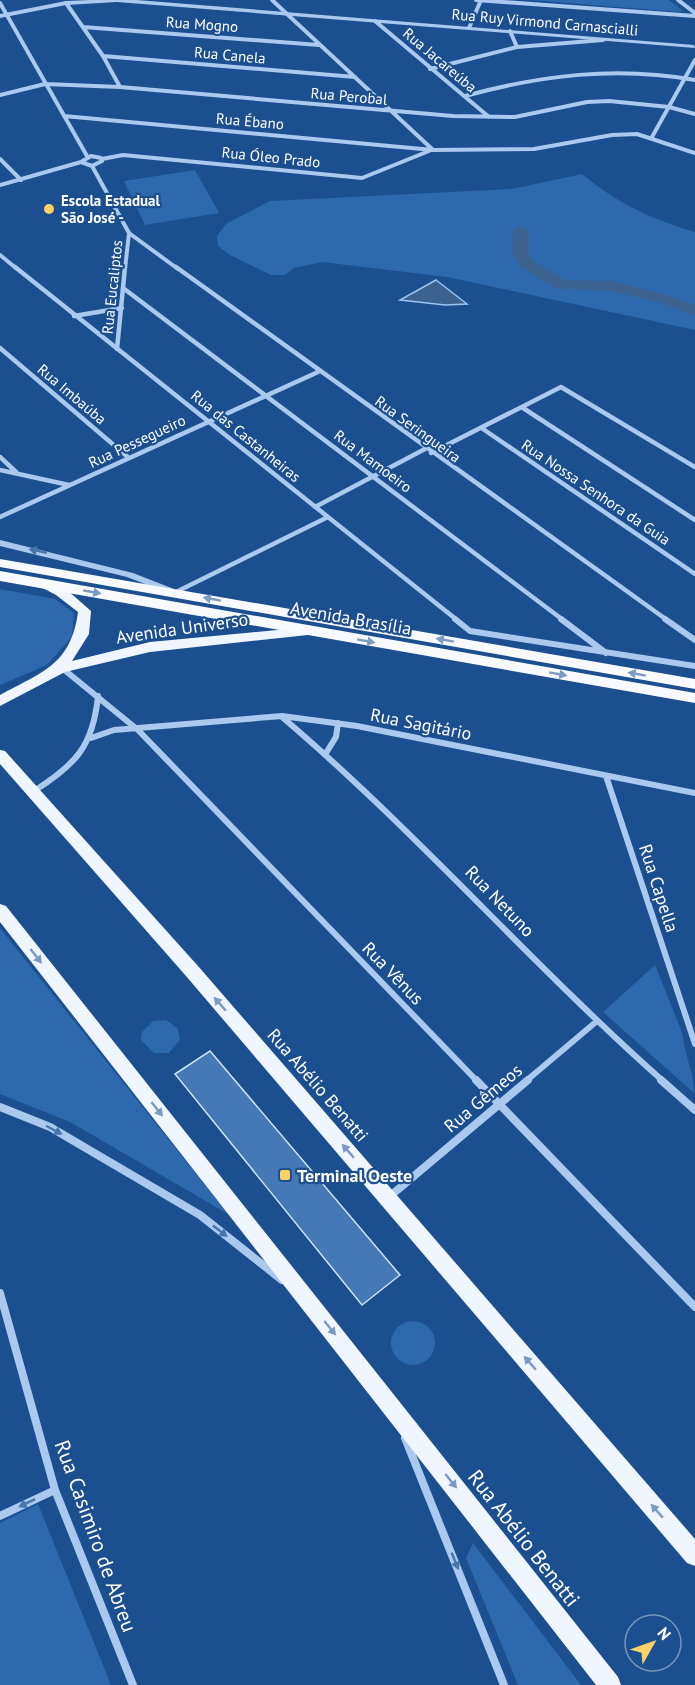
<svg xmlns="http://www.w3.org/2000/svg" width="695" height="1685" viewBox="0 0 695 1685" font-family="'PT Sans',sans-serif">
  <rect width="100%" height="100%" fill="#1b4f8f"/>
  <path fill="#2e69ad" d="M 530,0 L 669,0 L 683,11 L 680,12 Z
    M 195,170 L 219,213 L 145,225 L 124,181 Z
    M 582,174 C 617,203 651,219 695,232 L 695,330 L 447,277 L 322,262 L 294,268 L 285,275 L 271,275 L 230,255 L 218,246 L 217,236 L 226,224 L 270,201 L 512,189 Z
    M 0,589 L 55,599 L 74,613 L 72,637 L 47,665 L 0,685 Z
    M 0,928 L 228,1214 L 70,1122 L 0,1094 Z
    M 655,965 L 683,1035 C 684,1055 695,1074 694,1093 L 603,1012 Z
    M 166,1020 L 178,1029 L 180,1040 L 169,1053 L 154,1053 L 141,1040 L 142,1032 L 153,1021 Z
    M391 1343a22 22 0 1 1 44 0a22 22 0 1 1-44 0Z
    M 38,1504 L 111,1685 L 0,1685 L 0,1523 Z
    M 473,1543 L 581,1685 L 518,1685 L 466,1558 Z"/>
  <path fill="#3c6290" stroke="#9cc4f0" stroke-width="1.5" d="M 436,280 L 467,304 L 445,305 L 400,300 Z"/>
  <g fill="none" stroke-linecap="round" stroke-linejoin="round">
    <path fill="#3c6290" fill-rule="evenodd" d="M 521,226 L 529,231 L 528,253 L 532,260 L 565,280 L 612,281 L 674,297 L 695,305 L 695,316 L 662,303 L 612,291 L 555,288 L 520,266 L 512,253 L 513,231 Z"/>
  </g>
  <path fill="#4478b7" stroke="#cfe3fa" stroke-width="1.5" d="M 210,1051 L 400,1275 L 362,1305 L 175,1074 Z"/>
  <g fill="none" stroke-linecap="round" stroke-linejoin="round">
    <path stroke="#a9c9ee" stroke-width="4" d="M 272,0 L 432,149
      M 476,0 L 695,16
      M 678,0 L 695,13
      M 0,3 L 87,156
      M 66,3 L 103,56 L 120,87
      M 375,21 L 489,117
      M 83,27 L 319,45
      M 469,28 L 481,0
      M 510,31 L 517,47
      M 103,56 L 355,77
      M 430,69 L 517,47 L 603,40
      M 0,95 L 45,84 L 120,87 L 453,116 L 515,117 L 587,102 L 609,101 L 669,107 L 695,114
      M 465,96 C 542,75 616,66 695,80
      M 64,116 L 433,150 L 534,149 L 612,135 L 637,134 L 695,153
      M 652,137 L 695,60
      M 91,156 L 101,158 L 102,161 L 92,166 L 81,162 Z
      M 0,159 L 21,180
      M 102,159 L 123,155 L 362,178 L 429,151
      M 92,166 L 129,233 L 125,269
      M 0,185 L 81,162
      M 129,233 L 178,269
      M 0,255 L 17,269"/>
    <path stroke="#a9c9ee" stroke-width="4.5" d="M 15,267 L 457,620
      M 176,267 L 667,620
      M 123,288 L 563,620
      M 74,316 L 122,308
      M 0,348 L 129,458
      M 117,349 L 125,267
      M 523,408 L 695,520
      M 483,429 L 695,574
      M 431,453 L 561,387 L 695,467
      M 0,457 L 16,472
      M 0,470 L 69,485
      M 315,507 L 425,449
      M 0,517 L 318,372
      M 174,593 L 328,517"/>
    <path stroke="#a9c9ee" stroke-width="6" d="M 455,619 L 470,631 L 695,666
      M 561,619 L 606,653
      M 665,619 L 695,640
      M 62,668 L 138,730 L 477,1081
      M 282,717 C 416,831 531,964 663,1081
      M 91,738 L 114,730 L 282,716 L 357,726 L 695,793
      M 326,753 L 336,737 L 338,723
      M 606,776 L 695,1044
      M 34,791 C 75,765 93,747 98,696
      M 526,1081 L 597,1021"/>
    <path stroke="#a9c9ee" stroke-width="8" d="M 476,1080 L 695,1307
      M 661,1080 L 695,1110
      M 0,1107 L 50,1127 L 200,1215 L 282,1280
      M 389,1197 L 528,1080
      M 0,1293 L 55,1490 L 133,1685
      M 405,1438 L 504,1685
      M 0,1516 L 55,1490"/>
    <path fill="#a9c9ee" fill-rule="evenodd" d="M 90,0 L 137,0 L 694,45 L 695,48 L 117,2 L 66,5 L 0,18 L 0,14 L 66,1 Z
      M 0,540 L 133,573 L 174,589 L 175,591 L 171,594 L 127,577 L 0,546 Z"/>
    <path fill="#f0f6ff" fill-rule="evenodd" d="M 43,581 L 66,589 L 91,611 L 89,634 L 72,661 L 150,642 L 308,627 L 315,631 L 308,635 L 150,652 L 65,672 L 0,706 L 0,695 C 42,672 71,665 78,612 L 56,595 L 37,585 Z
      M 0,750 L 5,751 L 198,966 L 695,1539 L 695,1566 L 687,1563 L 186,976 L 0,764 Z
      M 0,904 L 6,906 L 618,1677 L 621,1685 L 596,1685 L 0,922 Z"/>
    <path fill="#f8faff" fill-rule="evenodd" d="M 0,559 L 695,679 L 695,689 L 0,567 Z
      M 0,571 L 695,693 L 695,703 L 0,581 Z"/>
  </g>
  <defs><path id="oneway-solid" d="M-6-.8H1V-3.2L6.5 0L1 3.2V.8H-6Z" transform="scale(1.5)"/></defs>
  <g fill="#4674ac">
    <use href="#oneway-solid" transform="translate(38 551) rotate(-168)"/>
    <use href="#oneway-solid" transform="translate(54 1130) rotate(28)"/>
    <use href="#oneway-solid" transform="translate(220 1231) rotate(38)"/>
    <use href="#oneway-solid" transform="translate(27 1503) rotate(154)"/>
    <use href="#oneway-solid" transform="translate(455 1561) rotate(68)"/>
  </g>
  <g fill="#7e9cc1">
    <use href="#oneway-solid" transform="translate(92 592) rotate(10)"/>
    <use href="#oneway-solid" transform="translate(212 599) rotate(-170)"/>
    <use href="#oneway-solid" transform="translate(445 640) rotate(-170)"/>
    <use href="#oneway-solid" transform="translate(366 641) rotate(10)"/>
    <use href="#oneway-solid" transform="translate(558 674) rotate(10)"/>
    <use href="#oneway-solid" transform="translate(637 674) rotate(-170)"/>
  </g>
  <g fill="#7b9ac1">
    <use href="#oneway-solid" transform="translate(36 956) rotate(52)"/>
    <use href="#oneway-solid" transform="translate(220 1004) rotate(-131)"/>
    <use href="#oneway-solid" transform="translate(157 1109) rotate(52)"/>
    <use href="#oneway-solid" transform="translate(348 1151) rotate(-131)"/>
    <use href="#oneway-solid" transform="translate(330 1328) rotate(51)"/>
    <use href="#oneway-solid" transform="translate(530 1363) rotate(-131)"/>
    <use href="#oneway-solid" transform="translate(451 1481) rotate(51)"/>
    <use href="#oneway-solid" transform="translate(657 1511) rotate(-131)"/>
  </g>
  <g fill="#ffd166" stroke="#1b4f8f" stroke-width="2">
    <circle cx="49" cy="209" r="6"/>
    <rect x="279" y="1169" width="12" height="12" rx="3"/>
  </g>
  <g text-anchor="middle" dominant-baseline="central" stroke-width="4.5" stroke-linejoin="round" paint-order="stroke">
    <g font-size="15" fill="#fff" stroke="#1b4f8f">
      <text transform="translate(545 22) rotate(5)">Rua Ruy Virmond Carnascialli</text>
      <text transform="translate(202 24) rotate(4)">Rua Mogno</text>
      <text transform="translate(230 55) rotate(5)">Rua Canela</text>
      <text transform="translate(440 60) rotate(40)">Rua Jacareúba</text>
      <text transform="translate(349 96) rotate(5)">Rua Perobal</text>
      <text transform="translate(250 121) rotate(5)">Rua Ébano</text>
      <text transform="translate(271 157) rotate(6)">Rua Óleo Prado</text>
      <text transform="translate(112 287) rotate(-84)">Rua Eucaliptos</text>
      <text transform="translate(72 394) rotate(40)">Rua Imbaúba</text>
      <text transform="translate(418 429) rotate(36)">Rua Seringueira</text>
      <text transform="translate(246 436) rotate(39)">Rua das Castanheiras</text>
      <text transform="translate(137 441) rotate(-25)">Rua Pessegueiro</text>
      <text transform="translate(373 461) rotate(37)">Rua Mamoeiro</text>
      <text transform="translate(596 492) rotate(34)">Rua Nossa Senhora da Guia</text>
    </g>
    <g font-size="15" font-weight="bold" fill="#fff" stroke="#1b4f8f" text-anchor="start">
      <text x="61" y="200">Escola Estadual<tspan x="61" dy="17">São José -</tspan></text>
    </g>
    <g font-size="18" fill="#fff" stroke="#1b4f8f">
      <text transform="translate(351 618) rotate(10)">Avenida Brasília</text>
      <text transform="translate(182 628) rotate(-8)">Avenida Universo</text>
      <text transform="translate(421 724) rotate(11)">Rua Sagitário</text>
      <text transform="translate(659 888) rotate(72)">Rua Capella</text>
      <text transform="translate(500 901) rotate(46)">Rua Netuno</text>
      <text transform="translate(393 973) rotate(46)">Rua Vênus</text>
      <text transform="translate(318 1085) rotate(49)">Rua Abélio Benatti</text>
      <text transform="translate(483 1098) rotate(-40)">Rua Gêmeos</text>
    </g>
    <g font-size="18" font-weight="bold" fill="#fff" stroke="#1b4f8f" text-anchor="start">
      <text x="297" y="1175">Terminal Oeste</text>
    </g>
    <g font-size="21" fill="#fff" stroke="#1b4f8f">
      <text transform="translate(96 1536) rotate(70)">Rua Casimiro de Abreu</text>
      <text transform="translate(524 1538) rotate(52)">Rua Abélio Benatti</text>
    </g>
  </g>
  <g transform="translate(653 1643) rotate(50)"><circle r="28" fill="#1b4f8f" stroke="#7695bc" stroke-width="1.5"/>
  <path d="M0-4.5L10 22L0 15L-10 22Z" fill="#ffd166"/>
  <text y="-9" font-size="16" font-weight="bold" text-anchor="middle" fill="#ffffff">N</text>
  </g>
</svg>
